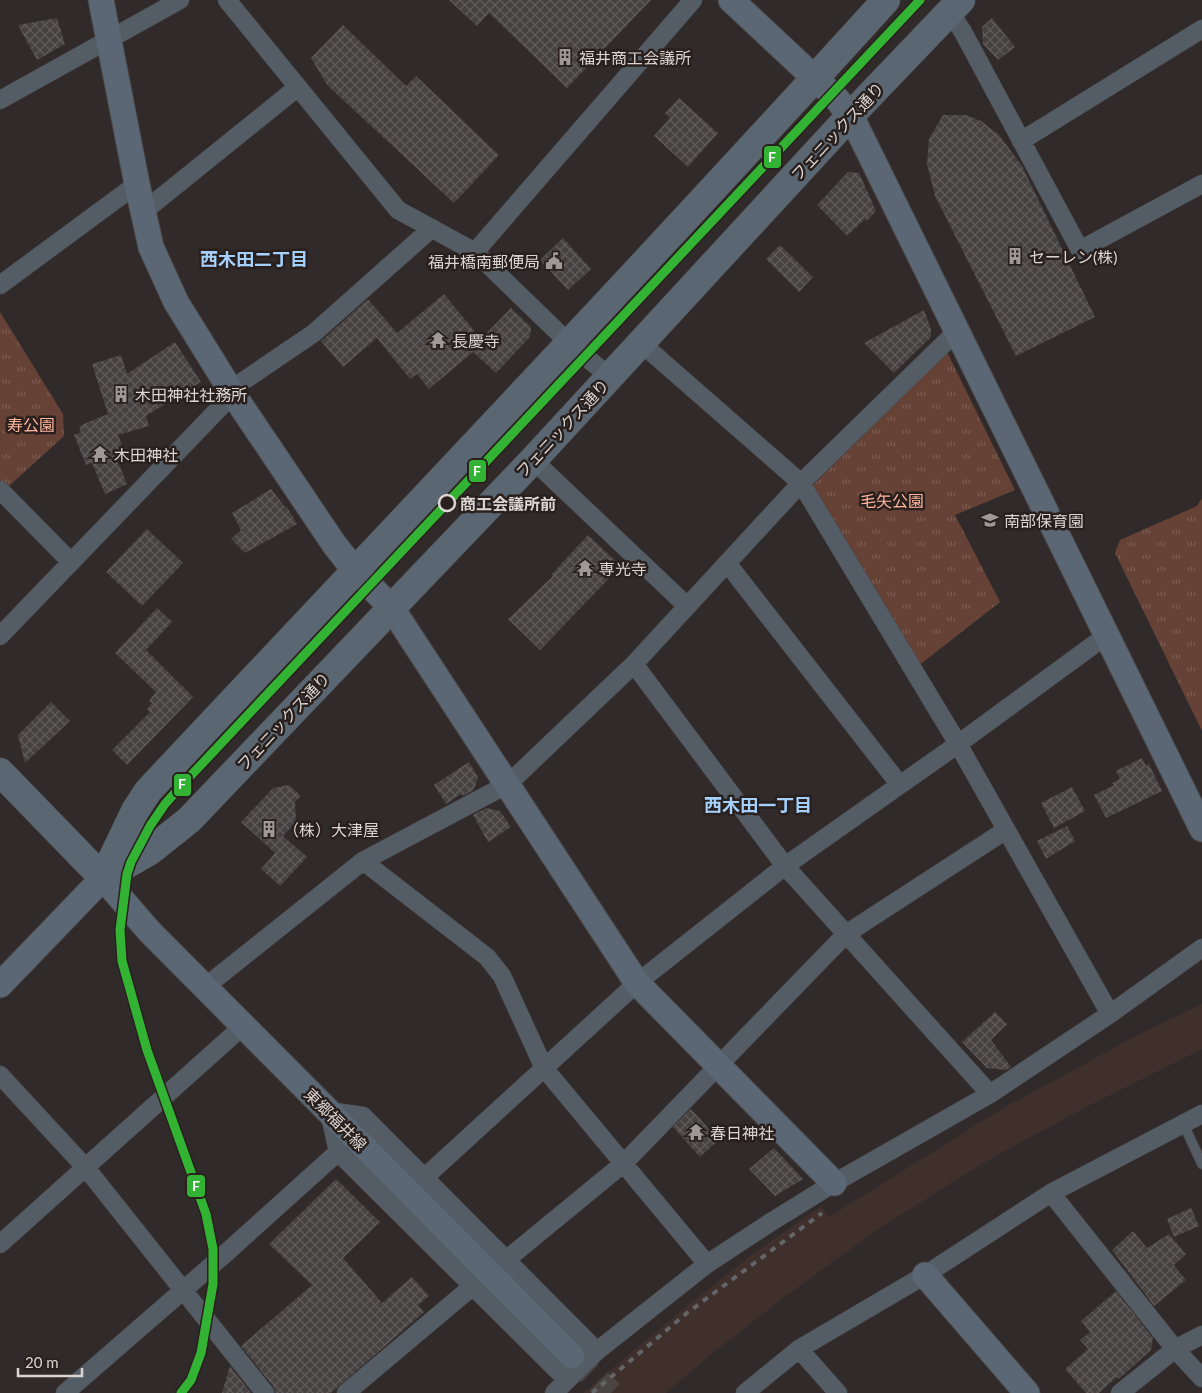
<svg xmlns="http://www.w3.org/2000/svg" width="1202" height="1393" viewBox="0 0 1202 1393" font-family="Lato,'Noto Sans JP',sans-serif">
  <defs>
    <pattern id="grass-tufts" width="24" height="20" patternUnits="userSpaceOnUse" patternTransform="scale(1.25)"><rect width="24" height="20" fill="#664135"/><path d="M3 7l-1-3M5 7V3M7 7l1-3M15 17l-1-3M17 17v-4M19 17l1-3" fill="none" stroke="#7b5c51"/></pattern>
    <pattern id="building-cross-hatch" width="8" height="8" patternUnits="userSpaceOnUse" patternTransform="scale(1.25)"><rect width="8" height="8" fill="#464241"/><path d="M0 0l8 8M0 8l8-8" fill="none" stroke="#605c5c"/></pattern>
  </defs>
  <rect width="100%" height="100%" fill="#302b2a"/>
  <path fill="#3f302c" d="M 1202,1004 L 1202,1049 L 1086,1107 L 985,1162 L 880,1228 L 783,1298 L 708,1357 L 666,1393 L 583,1393 L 688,1305 L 753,1254 L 821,1206 L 829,1217 L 1000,1110 L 1136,1036 Z"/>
  <path fill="url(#grass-tufts)" d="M 0,312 L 63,414 L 64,436 L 7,488 L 0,481 Z
    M 947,352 L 1015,490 L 955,515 L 1000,602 L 913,670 L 811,487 Z
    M 1202,498 L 1202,731 L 1115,553 L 1120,540 L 1197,506 Z"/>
  <path fill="url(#building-cross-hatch)" d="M 449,0 L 651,0 L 567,88 L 489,13 L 477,26 Z
    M 57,18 L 65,44 L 37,60 L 18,25 Z
    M 992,18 L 1015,47 L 998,60 L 983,44 L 982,27 Z
    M 343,25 L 406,86 L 416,76 L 499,155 L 454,203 L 327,85 L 311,58 Z
    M 679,98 L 718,133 L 688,167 L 654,136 L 670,118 L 665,113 Z
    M 943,115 L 966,115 L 981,121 L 999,135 L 1022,166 L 1095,317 L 1016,356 L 935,196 L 927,164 L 929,139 Z
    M 848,172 L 859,173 L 876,211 L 867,221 L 865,219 L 847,236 L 817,205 Z
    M 563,238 L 591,269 L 568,290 L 540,260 Z
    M 780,245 L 813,277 L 799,292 L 766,259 Z
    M 444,294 L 481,339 L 511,308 L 531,327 L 530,337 L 496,373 L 473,352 L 429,389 L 417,374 L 410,379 L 377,338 L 343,367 L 321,341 L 368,299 L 397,333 Z
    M 924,310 L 931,329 L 931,337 L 894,373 L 864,343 Z
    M 175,342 L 201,382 L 146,416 L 149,426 L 118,435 L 125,452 L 115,455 L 127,484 L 105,494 L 92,463 L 86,465 L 74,435 L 81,432 L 79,426 L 108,414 L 92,364 L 121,355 L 127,374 Z
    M 271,489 L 286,508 L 287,507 L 297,524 L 245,553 L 231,539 L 241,530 L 232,513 Z
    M 147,529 L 183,563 L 142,606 L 106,572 Z
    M 588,535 L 621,566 L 540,650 L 508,619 L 553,576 L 551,575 Z
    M 157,608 L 172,622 L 146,650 L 193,697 L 127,765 L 112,750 L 150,712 L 147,709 L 152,703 L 149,701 L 156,692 L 115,653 Z
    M 51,702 L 70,721 L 25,763 L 18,735 Z
    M 1142,758 L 1146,766 L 1149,764 L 1162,791 L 1106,818 L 1094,795 L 1114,785 L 1112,783 L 1120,779 L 1116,771 Z
    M 469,762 L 478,777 L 474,790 L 462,796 L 461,794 L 446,804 L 434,785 Z
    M 289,785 L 301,796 L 295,802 L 296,822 L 283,836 L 307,857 L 280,886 L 261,869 L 275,853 L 241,822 L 273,788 Z
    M 1072,787 L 1085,811 L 1054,828 L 1041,803 Z
    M 486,808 L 500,811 L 511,827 L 488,842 L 473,815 Z
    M 1067,826 L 1075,841 L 1046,859 L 1037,841 Z
    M 995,1012 L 1007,1024 L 991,1040 L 1011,1067 L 1006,1070 L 987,1068 L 962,1042 Z
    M 691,1109 L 719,1140 L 700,1157 L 673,1127 Z
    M 774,1148 L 803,1179 L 775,1196 L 749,1169 Z
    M 336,1179 L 380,1222 L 343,1258 L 382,1303 L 412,1277 L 429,1296 L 418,1305 L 424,1312 L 331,1393 L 275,1393 L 273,1386 L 241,1346 L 312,1285 L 269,1244 Z
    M 1191,1208 L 1199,1226 L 1174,1237 L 1167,1219 Z
    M 1133,1231 L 1147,1248 L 1169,1234 L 1186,1254 L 1174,1265 L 1186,1280 L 1154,1306 L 1112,1250 Z
    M 1116,1291 L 1153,1338 L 1151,1350 L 1119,1379 L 1117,1377 L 1099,1393 L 1086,1393 L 1065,1369 L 1088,1349 L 1080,1340 L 1090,1332 L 1081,1321 Z
    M 230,1366 L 251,1393 L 222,1393 Z"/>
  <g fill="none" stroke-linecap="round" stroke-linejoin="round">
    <path stroke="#4a4443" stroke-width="25" stroke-dasharray="25 12" stroke-linecap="butt" d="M 572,1356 L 611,1393"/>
    <g stroke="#4a4746" stroke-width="11">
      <path id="lane" d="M 1183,1123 L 1202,1164"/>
    </g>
    <g stroke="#4a4746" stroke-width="19">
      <path id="street" d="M 227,0 L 398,210 L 475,252 L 569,343 L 610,377
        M 950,12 L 963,32 L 1080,250 L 1202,184
        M 0,100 L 180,0
        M 1021,141 L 1202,29
        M 143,212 L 298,87
        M 475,252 L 693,0
        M 0,285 L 137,184
        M 641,343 L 801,483 L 958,744 L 1110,1014
        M 230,390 L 314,333 L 432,228
        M 533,460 L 687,606
        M 0,490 L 71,562
        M 727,563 L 900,785
        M 0,636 L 233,394
        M 634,664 L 785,866 L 990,1094
        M 363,861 L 487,957 L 502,976 L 544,1068 L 707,1264
        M 205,987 L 363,861 L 508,784 L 634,664 L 801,483 L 958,330
        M 0,1075 L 86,1168 L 265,1393
        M 424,1178 L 637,983 L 785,866 L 958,744 L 1107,635
        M 1051,1193 L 1175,1349 L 1202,1378
        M 0,1244 L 243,1026
        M 506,1260 L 624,1163 L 846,934 L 1006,830
        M 799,1349 L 838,1393
        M 567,1380 L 338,1152 L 329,1111 L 363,1116 L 597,1351
        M 65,1393 L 226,1253 L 338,1152
        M 346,1393 L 473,1286
        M 554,1393 L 597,1351 L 707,1264 L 771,1222 L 834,1183 L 990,1094 L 1110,1014 L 1202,948
        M 745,1393 L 799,1349 L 925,1275 L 1051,1193 L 1202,1114
        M 1120,1393 L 1175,1349 L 1202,1335"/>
    </g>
    <g stroke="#4a4746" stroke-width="27">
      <path id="secondary" d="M 101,0 L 137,184 L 151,247 L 176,302 L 233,394 L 334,544 L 355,571 L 391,607 L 637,983 L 834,1183
        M 731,0 L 837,99 L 854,122 L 1202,829
        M 0,985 L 103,878 L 150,932 L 572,1356
        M 925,1275 L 1027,1393"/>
    </g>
    <g stroke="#4a4746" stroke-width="29">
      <path id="primary" d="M 0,772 L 103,878
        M 103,878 L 150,851 L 189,820 L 533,460 L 850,116 L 961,0
        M 103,878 L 135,811 L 148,791 C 395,528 644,267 886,0"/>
    </g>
    <use href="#lane" stroke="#545d66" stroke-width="9"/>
    <use href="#street" stroke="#545d66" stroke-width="18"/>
    <use href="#secondary" stroke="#5b6774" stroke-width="25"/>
    <use href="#primary" stroke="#5a6671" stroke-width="28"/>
    <path stroke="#636568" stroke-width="4" stroke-dasharray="6 6" stroke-linecap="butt" d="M 592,1393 L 687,1313 L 822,1213"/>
    <g stroke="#29201d" stroke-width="12">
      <path id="rail-1" d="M 181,1393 L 191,1380 L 201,1353 L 213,1284 L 213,1249 L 206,1214 L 147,1050 L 122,961 L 120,930 L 127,874 L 131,862 L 150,826 L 165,804 L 182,785 L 920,0"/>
    </g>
    <use href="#rail-1" stroke="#33b333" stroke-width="9"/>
  </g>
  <defs>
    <g id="building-bare" transform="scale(1.35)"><path d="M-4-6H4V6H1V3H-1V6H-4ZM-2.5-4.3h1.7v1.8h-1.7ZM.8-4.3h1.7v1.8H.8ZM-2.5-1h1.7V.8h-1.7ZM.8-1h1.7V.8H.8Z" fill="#9e9997" stroke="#29201d" stroke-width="2.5" paint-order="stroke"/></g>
    <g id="civic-bare" transform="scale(1.35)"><path d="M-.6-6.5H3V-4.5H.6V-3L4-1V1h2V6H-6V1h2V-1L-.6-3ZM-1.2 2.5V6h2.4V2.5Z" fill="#9e9997" stroke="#29201d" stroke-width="2.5" paint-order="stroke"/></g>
    <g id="temple-bare" transform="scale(1.35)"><path d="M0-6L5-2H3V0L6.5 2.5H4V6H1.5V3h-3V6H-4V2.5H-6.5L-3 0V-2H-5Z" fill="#9e9997" stroke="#29201d" stroke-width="2.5" paint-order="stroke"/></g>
    <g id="school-bare" transform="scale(1.35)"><path d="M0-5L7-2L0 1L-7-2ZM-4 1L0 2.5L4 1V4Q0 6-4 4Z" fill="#9e9997" stroke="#29201d" stroke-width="2.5" paint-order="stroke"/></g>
  </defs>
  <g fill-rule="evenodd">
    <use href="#building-bare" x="565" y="57"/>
    <use href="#building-bare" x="1015" y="256"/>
    <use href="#civic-bare" x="554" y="261"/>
    <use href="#temple-bare" x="438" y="340"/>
    <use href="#building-bare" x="121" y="394"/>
    <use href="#temple-bare" x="100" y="454"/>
    <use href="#school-bare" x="990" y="520"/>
    <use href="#temple-bare" x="585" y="568"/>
    <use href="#building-bare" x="269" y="829"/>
    <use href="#temple-bare" x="696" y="1132"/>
  </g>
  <circle fill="#29201d" stroke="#dad4d2" stroke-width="2.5" cx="447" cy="503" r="8"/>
  <g text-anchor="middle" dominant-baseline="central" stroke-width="5" stroke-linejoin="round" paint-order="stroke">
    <g font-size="16" fill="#dad4d2" stroke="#29201d" text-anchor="start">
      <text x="579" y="57">福井商工会議所</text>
      <text x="1029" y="256">セーレン(株)</text>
      <text x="540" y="261" text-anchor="end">福井橋南郵便局</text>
      <text x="452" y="340">長慶寺</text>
      <text x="135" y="394">木田神社社務所</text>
      <text x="114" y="454">木田神社</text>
      <text x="1004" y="520">南部保育園</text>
      <text x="599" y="568">専光寺</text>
      <text x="283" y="829">（株）大津屋</text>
      <text x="710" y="1132">春日神社</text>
    </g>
    <g font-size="16" fill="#dad4d2" stroke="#29201d">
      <text transform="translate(837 131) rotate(-47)">フェニックス通り</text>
      <text transform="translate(562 428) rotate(-47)">フェニックス通り</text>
      <text transform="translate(283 721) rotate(-47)">フェニックス通り</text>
      <text transform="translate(336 1119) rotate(45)">東郷福井線</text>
    </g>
    <g font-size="16" fill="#ffb49c" stroke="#29201d">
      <text x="31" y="424">寿公園</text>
      <text x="892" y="500">毛矢公園</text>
    </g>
    <g font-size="16" font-weight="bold" fill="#dad4d2" stroke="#29201d" text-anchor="start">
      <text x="460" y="503">商工会議所前</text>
    </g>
    <g font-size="18" font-weight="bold" fill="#a4d0fe" stroke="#29201d">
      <text x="254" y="259">西木田二丁目</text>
      <text x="758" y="805">西木田一丁目</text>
    </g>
  </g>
  <g stroke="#29201d" stroke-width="2">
    <rect x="763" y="145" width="19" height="24" rx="5" fill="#33b333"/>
    <rect x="468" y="459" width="19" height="24" rx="5" fill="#33b333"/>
    <rect x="173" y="773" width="19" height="24" rx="5" fill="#33b333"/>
    <rect x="186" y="1174" width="20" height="24" rx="5" fill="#33b333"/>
  </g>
  <g font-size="14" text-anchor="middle" font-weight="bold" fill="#fff">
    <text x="772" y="162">F</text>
    <text x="477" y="476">F</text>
    <text x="182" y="789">F</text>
    <text x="196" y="1191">F</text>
  </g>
  <path d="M18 1368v8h64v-8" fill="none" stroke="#dad4d2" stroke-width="2.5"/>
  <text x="25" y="1368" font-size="15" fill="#dad4d2" stroke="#29201d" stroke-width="4" paint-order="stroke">20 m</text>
</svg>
